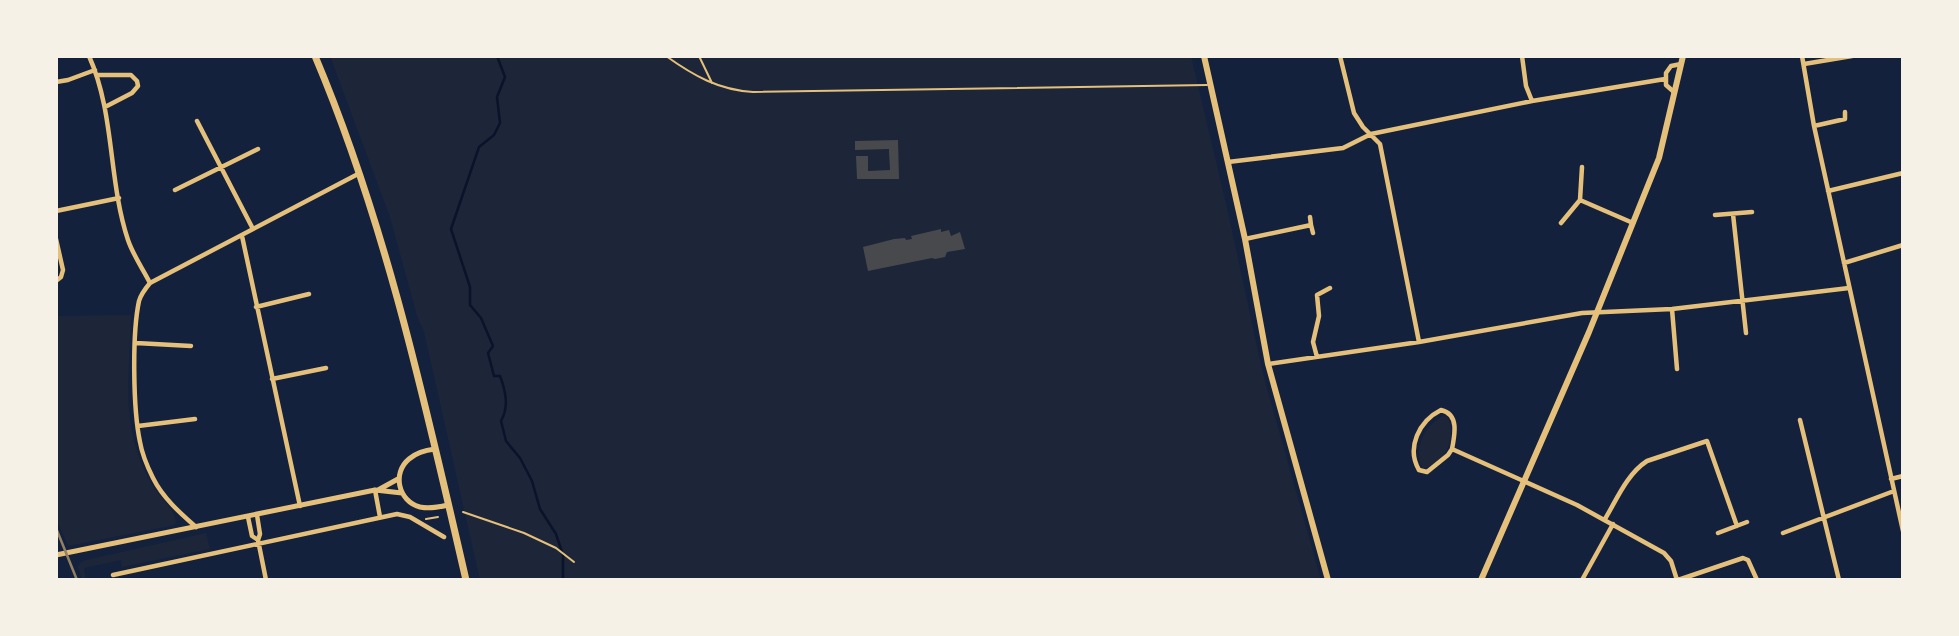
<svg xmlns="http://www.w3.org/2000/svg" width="1959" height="636" viewBox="0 0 1959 636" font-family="Signika,sans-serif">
  <rect width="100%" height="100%" fill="#14213d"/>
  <path fill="#1d2539" d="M 330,56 L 1191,56 L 1227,208 L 1263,374 L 1321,580 L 480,580 L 424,332 L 417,316 L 390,217 Z
    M 131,315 C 130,362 122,412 139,457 C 142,467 148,477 153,486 C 160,498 175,509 176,523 L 170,526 L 68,546 L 56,519 L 56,316 Z
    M 1443,416 L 1447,417 C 1458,434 1445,467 1423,468 C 1412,450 1425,425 1443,416 Z
    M 206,533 L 210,549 L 122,567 L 121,560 L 84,568 L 86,580 L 82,580 L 78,567 L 80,563 L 86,560 Z"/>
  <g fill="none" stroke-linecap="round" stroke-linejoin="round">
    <path stroke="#0b132b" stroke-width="2.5" d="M 497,56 L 505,77 L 497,97 L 500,123 L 494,135 L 479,147 L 451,229 L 470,287 L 470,305 L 481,318 L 493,346 L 488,353 L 494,376 L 500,376 C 506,392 509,407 501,421 L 506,441 L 520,458 L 532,481 L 540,509 L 556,534 L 563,555 L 563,580"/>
  </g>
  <path fill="#48494c" d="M 898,140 L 899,179 L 857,179 L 856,156 L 868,156 L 868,171 L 890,170 L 889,152 L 889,149 L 855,150 L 855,141 Z
    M 941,229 L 941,232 L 949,230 L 951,236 L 960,232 L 965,249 L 947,252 L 945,257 L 935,259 L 932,258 L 868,271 L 863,247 L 894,239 L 905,238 L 906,240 L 912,239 L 911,236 Z"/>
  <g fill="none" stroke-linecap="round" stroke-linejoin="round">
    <path stroke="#e5c07b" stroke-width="2" d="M 463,512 L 524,533 L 556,548 L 574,562
      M 426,519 L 438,517"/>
    <path stroke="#e5c07b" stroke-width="2" d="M 666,56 C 694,76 719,90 753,92 L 1207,85
      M 699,56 L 712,83"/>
    <path stroke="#e5c07b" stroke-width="4.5" d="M 89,56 C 115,114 108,180 128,240 C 133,255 143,269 150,283
      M 1340,56 L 1354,113 L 1363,127 L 1380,144 L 1419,342
      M 1522,56 L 1526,86 L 1532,101
      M 1802,56 L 1814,126 L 1903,531
      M 1804,64 L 1852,56
      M 97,75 L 131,75 L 137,81 L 138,86 L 132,93 L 105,107
      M 56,82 L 68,80 L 95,70
      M 1674,92 L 1666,85 L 1666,73 L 1671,66 L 1681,64
      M 197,121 L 253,229
      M 1814,126 L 1845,119 L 1845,112
      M 1228,162 L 1343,148 L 1371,134 L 1532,101 L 1665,79
      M 1582,167 L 1580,200 L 1633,223
      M 175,190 L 258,149
      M 1828,191 L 1903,173
      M 56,211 L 119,198
      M 1733,214 L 1746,333
      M 1715,215 L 1752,212
      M 1310,217 L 1311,225
      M 1561,223 L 1580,200
      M 242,236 L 300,506
      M 56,239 L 63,270 L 61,277 L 56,281
      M 1245,239 L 1311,225 L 1313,233
      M 1844,263 L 1903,245
      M 256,307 L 309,294
      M 1672,309 L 1677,369
      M 136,343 L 191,346
      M 1317,357 L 1313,342 L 1319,316 L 1317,295 L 1330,288
      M 1268,364 L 1419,342 L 1582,313 L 1672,309 L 1849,288
      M 272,379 L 326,368
      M 1800,420 L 1839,580
      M 138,426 L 195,419
      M 1452,449 L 1448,455 L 1427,472 L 1419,470 C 1406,448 1419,421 1441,410 C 1459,414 1455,434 1452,449 L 1577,505 L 1664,553 L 1671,561 L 1677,580
      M 1891,479 L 1903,476
      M 375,490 L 380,517
      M 257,515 L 260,534 L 258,540 L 266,580
      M 248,517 L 252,536 L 258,540
      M 1605,519 C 1617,499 1627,474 1647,461 L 1707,441 L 1737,526
      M 196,527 C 180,513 163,498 153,478 C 148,468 142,454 140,442 C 133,409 132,334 139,301 C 141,294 145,289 150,283 L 358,174
      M 1718,533 L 1747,522
      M 1783,533 L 1894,491
      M 113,575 L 397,514 L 410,517 L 444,537
      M 1582,580 L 1613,524
      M 1678,580 L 1743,558 L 1748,560 L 1757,580"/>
    <path stroke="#e5c07b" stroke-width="5" d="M 435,449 C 426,450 417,452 409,459 C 392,473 398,501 420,507 C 430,509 439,507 448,505
      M 378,490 L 398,479
      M 56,555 L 375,490 L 402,493"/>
    <path stroke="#e5c07b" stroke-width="6" d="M 1204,56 L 1245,239 L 1268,364 L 1328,580
      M 1481,580 L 1589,332 L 1659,158 L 1683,56"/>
    <path stroke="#e5c07b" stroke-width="7" d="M 315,56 C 386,224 425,403 466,580"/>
    <path stroke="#918062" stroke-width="2.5" d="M 56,528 L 77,580"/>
  </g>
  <rect width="1959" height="636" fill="none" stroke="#f6f1e7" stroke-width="116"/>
</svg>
